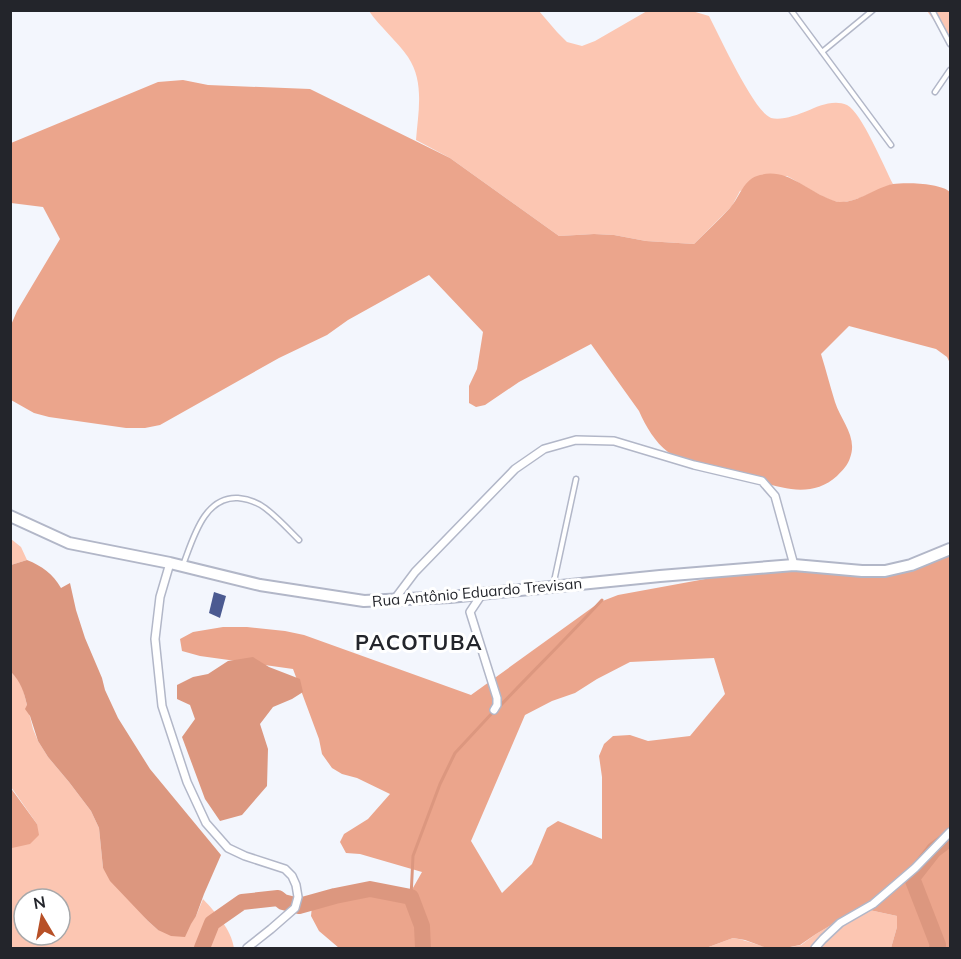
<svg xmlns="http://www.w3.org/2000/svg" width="961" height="959" viewBox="0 0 961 959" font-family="Mulish,sans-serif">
  <rect width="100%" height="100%" fill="#f3f6fd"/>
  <path fill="#fcc6b2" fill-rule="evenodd" d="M 369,11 L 539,11 L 557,32 L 567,42 L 582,46 L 595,41 L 647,11 L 692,11 L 709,16 C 719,35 754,112 771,118 C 781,121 797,115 807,111 C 818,106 834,99 847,105 C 862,113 884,167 893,184 C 878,189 853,204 838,202 C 826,201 799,182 787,176 L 740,191 L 732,206 L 694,244 L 646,241 L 614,235 L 594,234 L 559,236 L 450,158 L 416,140 C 418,113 425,82 408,57 C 397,41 380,27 369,11 Z
    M 927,11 L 950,11 L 950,40 L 943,33 Z
    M 11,539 L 21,547 L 27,560 L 11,565 Z
    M 11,672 L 18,679 L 23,689 L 33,729 L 38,741 L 48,757 L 69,782 L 91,811 L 99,828 L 103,868 L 148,921 L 158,930 L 196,916 L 203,899 C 216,913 231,929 234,948 L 11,948 L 10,848 L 12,848 L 37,824 L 11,787 ZM 24,899 L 60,899 L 60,935 L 24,935 Z
    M 860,908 L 897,916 L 897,927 L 891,948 L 785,948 L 801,945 L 816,934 Z
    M 733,938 C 747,940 760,947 774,948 L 706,948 Z"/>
  <path fill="#eba58c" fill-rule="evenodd" d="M 183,80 L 208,85 L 310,89 L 450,158 L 559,236 L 594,234 L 614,235 L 646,241 L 694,244 C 706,232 719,220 730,208 C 740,197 743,179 760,175 C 786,168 805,189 827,198 C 832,200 836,202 840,202 C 860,202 874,188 893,184 C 906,182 941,183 950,192 L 950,363 L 947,357 L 936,349 L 849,326 L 821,354 C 826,370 830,386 835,402 C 841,421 858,437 850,458 C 848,465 842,471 837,476 C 806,504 767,482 733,473 C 713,467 685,464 668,452 C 655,442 646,427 639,411 L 591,344 L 519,382 L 485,405 L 476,407 L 469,403 L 469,386 L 477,369 L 483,332 L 429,275 L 348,320 L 327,335 L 279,358 L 160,425 L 145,428 L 126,428 L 49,417 L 34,413 L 11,400 L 11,325 L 17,311 L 60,239 L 43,207 L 11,203 L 11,143 L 158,82 Z
    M 950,554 L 950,948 L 891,948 L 897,927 L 897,916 L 860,908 L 816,934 L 800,945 L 785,948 L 767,948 L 745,940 L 733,938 L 706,948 L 339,948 L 319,931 L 311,916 L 312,906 L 325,896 L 348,892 L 362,893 L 377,897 L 405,902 L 422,872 L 360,854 L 346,853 L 340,842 L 344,834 L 368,819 L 390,794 L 357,778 L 342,774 L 332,768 L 322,754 L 319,739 L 293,669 L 200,656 L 182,651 L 180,639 L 193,632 L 223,627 L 247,627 L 285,631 L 304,635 L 471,695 L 600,602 L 618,595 L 738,573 L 820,569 L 881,575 L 897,574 ZM 714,658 L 725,694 L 690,736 L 648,741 L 630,735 L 613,736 L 604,744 L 599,756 L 602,777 L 602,839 L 558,821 L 547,828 L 532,864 L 502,893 L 471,841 L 525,715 L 552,701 L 575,693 L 597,679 L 630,662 Z
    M 10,787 L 37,824 L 39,835 L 30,844 L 12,848 L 10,848 Z"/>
  <path fill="#dc977f" d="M 27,560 C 42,566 53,574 61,588 L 70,583 L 76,610 L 85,638 L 102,678 L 105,690 L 118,718 L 150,769 L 221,855 L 204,894 L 196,916 L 191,924 L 185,937 L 171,936 L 158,930 L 148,921 L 110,881 L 103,868 L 99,828 L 91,811 L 69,782 L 48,757 L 38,741 L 30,716 L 25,709 L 27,705 C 24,692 21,682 11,672 L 11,565 Z
    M 253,657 L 269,667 L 300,679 L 303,692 L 292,699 L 273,707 L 260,724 L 268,749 L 267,786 L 242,815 L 220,821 L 205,799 L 182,737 L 195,719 L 190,705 L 177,699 L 177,685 L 193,677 L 208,674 L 228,661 Z"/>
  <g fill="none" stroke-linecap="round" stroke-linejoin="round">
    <path stroke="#dc977f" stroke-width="3" d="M 499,707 C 533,671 568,637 602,600
      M 411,897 L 413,856 L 440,784 L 455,753 L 494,711"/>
    <path stroke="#dc977f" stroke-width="16" d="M 202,948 L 212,923 L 242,902 L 278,898 L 283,902 L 299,906 L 335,896 L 370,889 L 411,897 L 422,926 L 423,948
      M 937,948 L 938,945 L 912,878 L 934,850 L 950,838"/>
  </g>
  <path fill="#4b5a91" d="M 214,592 L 226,596 L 220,618 L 209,613 Z"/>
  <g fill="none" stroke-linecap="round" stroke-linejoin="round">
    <g stroke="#b2b7c8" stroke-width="7">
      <path id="lane" d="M 791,10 L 891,145
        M 932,10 L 950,44
        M 822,52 L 873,10
        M 935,92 L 950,70
        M 183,565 C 193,539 204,496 238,498 C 248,499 257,502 265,508 C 277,517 288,529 299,540
        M 553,586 L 576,479"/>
    </g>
    <g stroke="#b2b7c8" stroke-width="10">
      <path id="street" d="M 170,563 L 160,597 L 155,639 L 162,706 L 187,782 L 206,823 L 228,848 L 245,856 L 285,869 L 292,876 L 296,885 L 298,897 L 295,908 L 271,929 L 247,948
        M 482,594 L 470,612 L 497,698 L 497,705 L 494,710
        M 394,600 L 415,572 L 515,469 L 544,449 L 576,440 L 614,441 L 694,465 L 762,481 L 775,496 L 794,565
        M 815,948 L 823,939 L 840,923 L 873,904 L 915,868 L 950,832"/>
    </g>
    <g stroke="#b2b7c8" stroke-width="14">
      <path id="secondary" d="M 10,516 L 69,543 L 170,563 L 260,585 L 364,601 L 450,597 L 660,576 L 794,565 L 862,571 L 885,571 L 911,565 L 950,549"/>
    </g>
    <use href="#lane" stroke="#fff" stroke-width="4"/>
    <use href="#street" stroke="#fff" stroke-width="7"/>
    <use href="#secondary" stroke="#fff" stroke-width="10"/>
  </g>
  <g text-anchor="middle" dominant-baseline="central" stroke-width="6" stroke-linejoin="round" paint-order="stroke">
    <g font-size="15" fill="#23252b" stroke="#fff">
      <text transform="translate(477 592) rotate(-5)">Rua Antônio Eduardo Trevisan</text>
    </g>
    <g font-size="21" font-weight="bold" letter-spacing="1.5" fill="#23252b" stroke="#fff">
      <text x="419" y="642">PACOTUBA</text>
    </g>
  </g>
  <rect width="961" height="959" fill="none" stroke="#23252b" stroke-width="24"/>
  <g transform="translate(42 917) rotate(350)"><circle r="28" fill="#ffffff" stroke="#a7a8aa" stroke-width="1.5"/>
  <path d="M0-4.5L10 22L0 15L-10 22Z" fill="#b75027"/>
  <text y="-9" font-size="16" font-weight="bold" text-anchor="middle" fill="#23252b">N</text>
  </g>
</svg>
